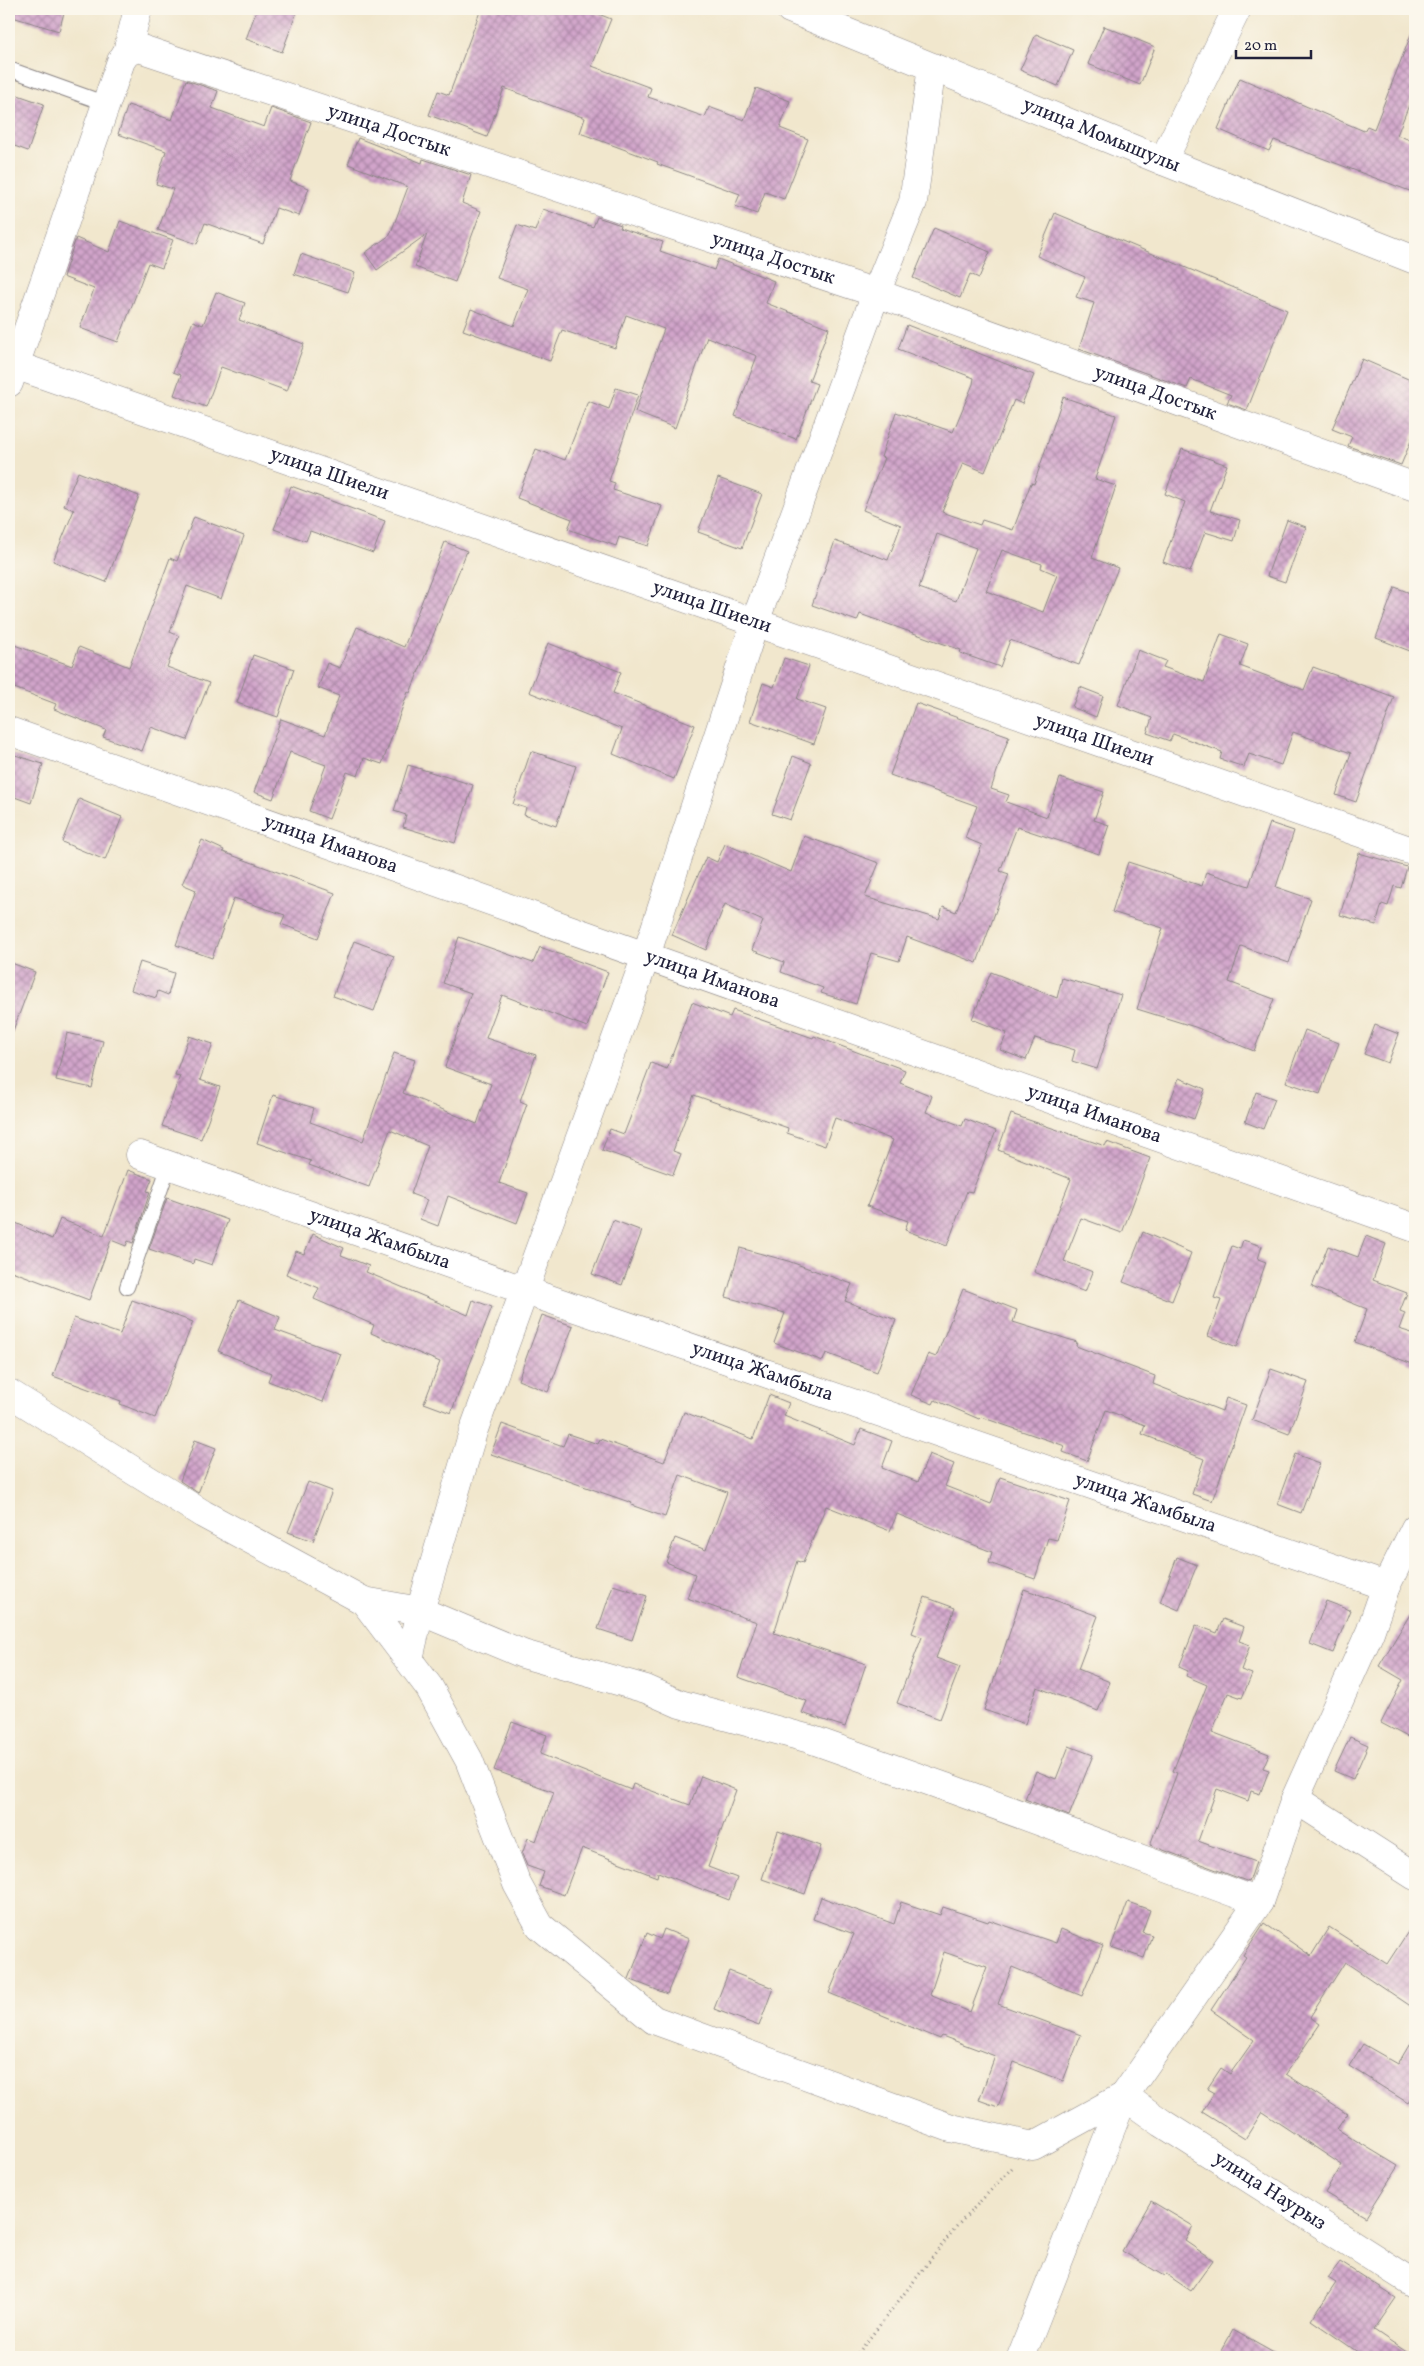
<svg xmlns="http://www.w3.org/2000/svg" width="1424" height="2366" viewBox="0 0 1424 2366" font-family="Vollkorn,serif">
  <defs>
    <pattern id="building-cross-hatch" width="8" height="8" patternUnits="userSpaceOnUse" patternTransform="scale(1.25)"><rect width="8" height="8" fill="#d1a4ca"/><path d="M0 0l8 8M0 8l8-8" fill="none" stroke="#a985a5"/></pattern>
  </defs>
  <rect width="100%" height="100%" fill="#fbf7ec"/>
  <filter id="ink" filterUnits="userSpaceOnUse"><feTurbulence type="fractalNoise" baseFrequency=".02" numOctaves="2"/><feDisplacementMap in="SourceGraphic" scale="10" xChannelSelector="R" yChannelSelector="G"/><feConvolveMatrix kernelMatrix="1 2 1 2 8 2 1 2 1" color-interpolation-filters="sRGB"/></filter>
  <filter id="wash" filterUnits="userSpaceOnUse"><feTurbulence type="fractalNoise" baseFrequency=".0096" numOctaves="4" result="noise"/><feDisplacementMap in="SourceGraphic" scale="20" xChannelSelector="R" yChannelSelector="G"/><feGaussianBlur stdDeviation="1.12" result="paint"/><feColorMatrix in="noise" values="0 0 0 0 0 0 0 0 0 0 0 0 0 0 0 0 0 1.4 0 .05"/><feComposite in="paint" operator="in"/></filter>
  <g filter="url(#wash)">
    <rect width="100%" height="100%" fill="#f1e7cd"/>
    <g id="blocks">
      <path fill="url(#building-cross-hatch)" fill-rule="evenodd" d="M 9,9 L 65,9 L 59,31 L 9,16 Z
        M 257,9 L 298,9 L 282,52 L 246,39 Z
        M 481,9 L 586,9 L 611,19 L 592,66 L 651,88 L 648,97 L 705,117 L 709,107 L 744,120 L 756,88 L 790,101 L 780,128 L 808,139 L 784,199 L 765,192 L 757,214 L 735,206 L 740,194 L 657,164 L 658,162 L 580,133 L 585,118 L 504,88 L 487,137 L 429,115 L 438,91 L 449,95 Z
        M 1104,26 L 1155,47 L 1140,85 L 1088,64 Z
        M 1414,27 L 1415,90 L 1397,135 L 1415,142 L 1415,193 L 1274,140 L 1269,151 L 1218,129 L 1240,78 L 1364,131 L 1367,126 L 1374,129 Z
        M 1036,34 L 1073,50 L 1058,86 L 1020,70 Z
        M 186,80 L 218,91 L 212,108 L 264,127 L 271,108 L 311,122 L 290,181 L 309,188 L 299,216 L 276,208 L 263,244 L 205,223 L 197,244 L 158,230 L 173,189 L 156,184 L 166,151 L 118,134 L 128,105 L 172,120 Z
        M 9,92 L 44,104 L 28,151 L 9,144 Z
        M 358,138 L 422,163 L 423,159 L 471,175 L 462,203 L 481,211 L 455,282 L 415,267 L 427,234 L 377,270 L 365,253 L 390,235 L 408,187 L 348,164 Z
        M 543,209 L 593,227 L 597,217 L 621,225 L 620,228 L 663,242 L 660,251 L 714,270 L 718,259 L 774,281 L 766,303 L 829,328 L 809,381 L 817,384 L 796,439 L 735,416 L 757,356 L 707,337 L 675,428 L 635,412 L 664,329 L 626,315 L 615,348 L 562,330 L 550,361 L 463,330 L 471,309 L 514,326 L 528,289 L 497,278 L 517,225 L 535,231 Z
        M 1055,213 L 1287,310 L 1247,410 L 1227,403 L 1231,395 L 1191,379 L 1187,388 L 1079,349 L 1094,303 L 1076,297 L 1085,277 L 1037,256 Z
        M 120,221 L 173,240 L 162,268 L 148,263 L 118,342 L 80,328 L 94,289 L 63,277 L 76,238 L 109,252 Z
        M 934,228 L 990,252 L 979,278 L 970,274 L 960,298 L 913,278 Z
        M 301,254 L 355,273 L 348,292 L 294,274 Z
        M 216,292 L 245,303 L 239,320 L 304,344 L 287,391 L 221,367 L 206,407 L 174,395 L 181,375 L 173,372 L 193,321 L 203,325 Z
        M 907,325 L 1034,375 L 1022,404 L 1014,400 L 985,472 L 963,463 L 942,512 L 980,525 L 982,520 L 1013,530 L 1031,483 L 1034,484 L 1063,397 L 1116,415 L 1095,479 L 1116,486 L 1092,558 L 1118,568 L 1079,665 L 1010,640 L 1000,667 L 960,653 L 961,650 L 860,614 L 857,621 L 812,605 L 835,541 L 888,560 L 901,525 L 863,510 L 884,458 L 881,457 L 896,412 L 953,432 L 973,384 L 974,378 L 898,349 ZM 937,534 L 976,548 L 956,601 L 919,588 ZM 1002,550 L 1042,564 L 1041,568 L 1057,575 L 1043,612 L 986,591 Z
        M 1362,359 L 1415,382 L 1415,431 L 1401,465 L 1348,446 L 1352,437 L 1332,429 Z
        M 616,388 L 638,395 L 609,481 L 615,483 L 613,490 L 662,506 L 648,546 L 619,537 L 616,546 L 568,529 L 572,519 L 517,498 L 536,449 L 565,460 L 588,401 L 609,409 Z
        M 1182,449 L 1227,465 L 1210,511 L 1240,520 L 1234,541 L 1205,532 L 1190,572 L 1163,562 L 1185,502 L 1165,494 Z
        M 78,472 L 139,496 L 106,582 L 53,561 L 74,510 L 64,506 Z
        M 718,478 L 762,494 L 742,548 L 698,532 Z
        M 291,486 L 385,521 L 373,553 L 310,531 L 306,541 L 274,529 Z
        M 194,517 L 244,536 L 221,599 L 187,586 L 170,632 L 179,636 L 167,667 L 209,683 L 187,740 L 151,727 L 142,751 L 103,737 L 106,730 L 54,709 L 56,704 L 9,686 L 9,643 L 72,666 L 79,647 L 129,667 L 170,558 L 177,561 Z
        M 1287,520 L 1306,527 L 1285,582 L 1267,576 Z
        M 445,542 L 467,551 L 410,693 L 408,692 L 382,764 L 364,758 L 358,776 L 347,772 L 329,819 L 309,811 L 326,765 L 290,752 L 273,799 L 254,792 L 281,719 L 325,735 L 339,696 L 318,688 L 327,663 L 340,668 L 357,627 L 404,647 Z
        M 1395,587 L 1415,595 L 1415,636 L 1410,651 L 1376,638 Z
        M 1221,634 L 1248,644 L 1240,666 L 1304,690 L 1313,667 L 1394,697 L 1356,802 L 1336,795 L 1351,753 L 1293,732 L 1281,765 L 1249,754 L 1244,767 L 1220,759 L 1222,752 L 1173,734 L 1170,741 L 1147,733 L 1152,718 L 1118,705 L 1138,650 L 1166,661 L 1163,667 L 1204,682 Z
        M 548,643 L 621,672 L 613,693 L 695,725 L 674,779 L 613,754 L 622,729 L 529,692 Z
        M 253,655 L 294,669 L 278,717 L 237,703 Z
        M 784,658 L 809,666 L 797,699 L 826,709 L 814,744 L 750,721 L 763,683 L 774,687 Z
        M 1080,687 L 1103,696 L 1096,717 L 1072,707 Z
        M 916,703 L 1009,736 L 991,789 L 1009,795 L 1006,802 L 1047,817 L 1060,778 L 1104,792 L 1094,820 L 1109,825 L 1099,854 L 1017,827 L 1000,871 L 1009,874 L 977,963 L 907,937 L 899,961 L 871,953 L 856,1004 L 821,993 L 823,988 L 781,972 L 784,962 L 752,950 L 763,921 L 725,904 L 706,950 L 672,935 L 706,857 L 717,862 L 725,844 L 791,872 L 804,836 L 879,863 L 865,897 L 939,919 L 943,907 L 956,912 L 982,845 L 965,838 L 977,806 L 890,775 Z
        M 531,751 L 576,766 L 556,826 L 524,815 L 526,808 L 513,804 Z
        M 9,753 L 43,764 L 31,803 L 9,795 Z
        M 793,756 L 811,763 L 790,820 L 772,814 Z
        M 408,765 L 473,785 L 455,843 L 403,827 L 406,815 L 394,811 Z
        M 79,799 L 122,817 L 105,860 L 62,842 Z
        M 1270,823 L 1294,831 L 1276,887 L 1311,899 L 1289,963 L 1241,946 L 1229,982 L 1274,999 L 1254,1051 L 1195,1027 L 1137,1009 L 1163,928 L 1112,912 L 1128,862 L 1202,886 L 1206,872 L 1249,886 Z
        M 202,840 L 224,850 L 223,852 L 335,893 L 318,938 L 281,924 L 285,915 L 234,898 L 212,958 L 176,945 L 196,890 L 182,884 Z
        M 1359,853 L 1407,867 L 1401,888 L 1394,886 L 1388,906 L 1382,904 L 1376,925 L 1340,915 Z
        M 459,937 L 533,963 L 540,947 L 608,972 L 587,1027 L 502,995 L 486,1038 L 536,1055 L 520,1101 L 527,1104 L 499,1183 L 528,1193 L 517,1223 L 448,1196 L 438,1226 L 420,1219 L 427,1200 L 411,1194 L 428,1146 L 390,1130 L 369,1187 L 309,1165 L 311,1161 L 257,1143 L 273,1095 L 314,1108 L 310,1122 L 363,1141 L 394,1053 L 415,1060 L 403,1093 L 477,1124 L 491,1084 L 445,1067 L 471,993 L 443,983 Z
        M 354,941 L 394,956 L 374,1011 L 333,996 Z
        M 9,962 L 35,972 L 11,1036 L 9,1036 Z
        M 140,962 L 174,973 L 168,995 L 158,991 L 156,998 L 131,990 Z
        M 991,972 L 1057,998 L 1062,978 L 1121,995 L 1097,1069 L 1072,1061 L 1075,1050 L 1035,1038 L 1026,1060 L 1000,1050 L 1007,1033 L 972,1019 Z
        M 692,1002 L 730,1017 L 733,1010 L 813,1038 L 814,1036 L 905,1070 L 900,1083 L 932,1096 L 926,1112 L 962,1126 L 965,1119 L 996,1131 L 972,1192 L 967,1191 L 947,1246 L 905,1230 L 908,1221 L 867,1206 L 893,1140 L 835,1118 L 825,1146 L 787,1133 L 788,1128 L 694,1095 L 673,1151 L 681,1154 L 673,1175 L 602,1150 L 610,1129 L 624,1134 L 651,1063 L 667,1069 Z
        M 1375,1025 L 1399,1034 L 1388,1063 L 1364,1054 Z
        M 1305,1030 L 1339,1043 L 1320,1094 L 1286,1082 Z
        M 67,1033 L 103,1041 L 92,1088 L 56,1080 Z
        M 189,1036 L 213,1044 L 200,1080 L 220,1087 L 201,1139 L 162,1126 L 180,1076 L 175,1075 Z
        M 1179,1078 L 1205,1089 L 1194,1119 L 1167,1109 Z
        M 1256,1092 L 1275,1099 L 1263,1129 L 1245,1122 Z
        M 1011,1114 L 1105,1146 L 1107,1142 L 1150,1158 L 1122,1233 L 1081,1218 L 1064,1261 L 1093,1272 L 1085,1292 L 1034,1272 L 1071,1179 L 998,1150 Z
        M 128,1170 L 152,1179 L 147,1191 L 150,1192 L 133,1243 L 128,1241 L 126,1246 L 111,1240 L 89,1300 L 9,1270 L 9,1220 L 52,1239 L 60,1219 L 104,1236 Z
        M 167,1198 L 228,1220 L 212,1265 L 194,1259 L 193,1264 L 149,1249 Z
        M 613,1220 L 642,1231 L 622,1285 L 592,1274 Z
        M 1143,1232 L 1191,1253 L 1172,1301 L 1123,1282 Z
        M 313,1234 L 344,1248 L 341,1255 L 369,1266 L 366,1272 L 468,1315 L 473,1300 L 492,1307 L 451,1413 L 424,1403 L 440,1362 L 371,1333 L 374,1325 L 314,1299 L 319,1288 L 286,1274 L 296,1251 L 304,1254 Z
        M 1366,1236 L 1386,1244 L 1373,1280 L 1407,1293 L 1400,1311 L 1405,1313 L 1399,1329 L 1415,1334 L 1415,1365 L 1355,1342 L 1367,1309 L 1312,1287 L 1328,1246 L 1358,1257 Z
        M 1243,1240 L 1262,1246 L 1258,1259 L 1266,1262 L 1237,1347 L 1208,1336 L 1221,1300 L 1214,1298 L 1232,1246 L 1240,1249 Z
        M 740,1248 L 788,1261 L 852,1284 L 845,1301 L 896,1320 L 877,1372 L 826,1353 L 823,1361 L 774,1343 L 785,1313 L 726,1297 Z
        M 963,1289 L 1017,1310 L 1013,1322 L 1077,1342 L 1076,1346 L 1155,1376 L 1153,1384 L 1222,1411 L 1226,1398 L 1246,1405 L 1212,1501 L 1192,1494 L 1204,1459 L 1142,1434 L 1145,1425 L 1106,1410 L 1087,1461 L 1063,1452 L 1065,1446 L 981,1417 L 979,1419 L 935,1400 L 933,1404 L 911,1395 L 928,1354 L 936,1357 Z
        M 132,1300 L 193,1322 L 155,1418 L 120,1404 L 121,1401 L 53,1376 L 74,1318 L 120,1334 Z
        M 239,1300 L 280,1317 L 275,1330 L 341,1354 L 323,1402 L 268,1381 L 271,1373 L 218,1351 Z
        M 542,1315 L 573,1326 L 548,1392 L 518,1380 Z
        M 1271,1369 L 1308,1382 L 1289,1434 L 1252,1420 Z
        M 769,1395 L 789,1403 L 784,1416 L 855,1445 L 861,1429 L 892,1441 L 882,1468 L 918,1482 L 929,1454 L 954,1464 L 945,1486 L 991,1504 L 1000,1477 L 1070,1501 L 1057,1540 L 1048,1538 L 1035,1579 L 989,1563 L 992,1552 L 897,1514 L 890,1531 L 826,1506 L 803,1563 L 797,1561 L 774,1633 L 866,1664 L 845,1727 L 802,1713 L 807,1701 L 738,1677 L 757,1622 L 687,1598 L 695,1574 L 666,1562 L 675,1538 L 706,1550 L 727,1492 L 680,1475 L 665,1517 L 631,1505 L 632,1503 L 491,1454 L 502,1424 L 563,1446 L 568,1434 L 598,1444 L 600,1439 L 664,1462 L 684,1412 L 753,1439 Z
        M 195,1440 L 216,1448 L 198,1493 L 180,1481 Z
        M 1295,1454 L 1320,1463 L 1301,1513 L 1277,1504 Z
        M 308,1482 L 332,1491 L 313,1541 L 288,1532 Z
        M 1177,1557 L 1197,1565 L 1179,1610 L 1160,1602 Z
        M 613,1585 L 647,1596 L 632,1640 L 598,1629 Z
        M 1024,1589 L 1098,1616 L 1078,1669 L 1110,1682 L 1098,1711 L 1037,1687 L 1025,1724 L 984,1710 Z
        M 925,1597 L 955,1608 L 936,1658 L 960,1667 L 940,1719 L 897,1703 L 922,1637 L 912,1633 Z
        M 1326,1601 L 1350,1610 L 1333,1653 L 1310,1644 Z
        M 1415,1606 L 1415,1741 L 1381,1723 L 1403,1680 L 1379,1666 Z
        M 1223,1619 L 1244,1627 L 1239,1641 L 1250,1645 L 1241,1670 L 1252,1674 L 1242,1698 L 1228,1693 L 1212,1732 L 1269,1754 L 1263,1768 L 1269,1770 L 1260,1794 L 1251,1791 L 1248,1801 L 1217,1789 L 1198,1841 L 1256,1862 L 1249,1882 L 1150,1845 L 1177,1773 L 1173,1771 L 1207,1685 L 1186,1676 L 1188,1671 L 1179,1667 L 1196,1625 L 1217,1633 Z
        M 512,1722 L 547,1735 L 540,1754 L 631,1790 L 633,1784 L 690,1805 L 701,1776 L 736,1790 L 708,1867 L 737,1878 L 729,1900 L 658,1872 L 657,1877 L 582,1848 L 564,1895 L 539,1886 L 544,1872 L 527,1866 L 522,1854 L 528,1838 L 536,1841 L 554,1792 L 494,1770 Z
        M 1350,1737 L 1368,1745 L 1353,1779 L 1334,1771 Z
        M 1069,1746 L 1093,1755 L 1069,1816 L 1025,1799 L 1036,1771 L 1056,1779 Z
        M 778,1831 L 821,1846 L 805,1894 L 762,1879 Z
        M 821,1897 L 894,1924 L 901,1902 L 940,1915 L 943,1907 L 988,1922 L 989,1920 L 1056,1943 L 1061,1929 L 1103,1946 L 1082,1996 L 1012,1967 L 998,2004 L 1081,2035 L 1063,2081 L 1014,2062 L 998,2107 L 979,2100 L 995,2056 L 942,2036 L 940,2039 L 829,1993 L 854,1934 L 813,1919 ZM 944,1952 L 987,1967 L 970,2012 L 930,1995 Z
        M 1128,1902 L 1150,1910 L 1142,1932 L 1152,1935 L 1144,1958 L 1111,1947 Z
        M 1415,1921 L 1415,2009 L 1345,1962 L 1310,2017 L 1320,2024 L 1286,2074 L 1347,2114 L 1337,2129 L 1398,2166 L 1366,2217 L 1325,2193 L 1342,2165 L 1262,2112 L 1245,2139 L 1202,2112 L 1214,2093 L 1207,2089 L 1221,2068 L 1230,2074 L 1254,2040 L 1211,2010 L 1246,1957 L 1243,1955 L 1264,1923 L 1311,1956 L 1329,1927 L 1387,1964 Z
        M 664,1929 L 689,1939 L 667,1994 L 629,1979 L 647,1933 L 660,1939 Z
        M 729,1971 L 773,1988 L 759,2026 L 714,2009 Z
        M 1415,2035 L 1415,2092 L 1408,2103 L 1349,2066 L 1363,2044 L 1398,2064 Z
        M 1151,2201 L 1193,2226 L 1185,2241 L 1213,2260 L 1191,2291 L 1166,2274 L 1164,2276 L 1122,2251 Z
        M 1340,2262 L 1396,2298 L 1374,2330 L 1414,2357 L 1365,2357 L 1311,2320 L 1336,2283 L 1328,2278 Z
        M 1233,2330 L 1281,2357 L 1218,2357 Z"/>
    </g>
  </g>
  <g filter="url(#ink)">
    <use href="#blocks" fill-opacity="0" stroke="#8a8484" stroke-width="1"/>
    <g fill="none" stroke-linecap="round" stroke-linejoin="round">
      <g stroke="#8a8484" stroke-width="16">
        <path id="service" d="M 9,69 L 107,104
          M 127,1287 L 169,1165"/>
      </g>
      <g stroke="#8a8484" stroke-width="29">
        <g id="minor">
          <path id="s1" d="M 127,52 L 139,48 L 876,293 L 1415,487"/>
          <path d="M 1163,161 L 1237,9"/>
          <path id="s2" d="M 9,363 L 1415,852"/>
          <path d="M 9,383 L 121,61 L 127,52 L 138,9"/>
          <path id="s3" d="M 9,731 L 1415,1228"/>
          <path id="s4" d="M 140,1155 L 526,1291 L 1386,1586"/>
          <path d="M 9,1393 L 203,1514 L 364,1601 L 429,1687 L 469,1760 L 517,1884 L 540,1926 L 654,2020 L 951,2128 L 1033,2146 L 1124,2096"/>
          <path d="M 364,1601 L 420,1611 L 523,1654 L 646,1689 L 680,1704 L 810,1739 L 954,1790 L 1259,1902"/>
          <path d="M 409,1659 L 420,1611 L 473,1432 L 646,956 L 755,622 L 876,293 L 913,202 L 932,67"/>
          <path d="M 1295,1799 L 1415,1876"/>
          <path id="s5" d="M 1124,2096 L 1162,2123 L 1415,2284"/>
          <path d="M 1021,2357 L 1124,2096 L 1259,1902 L 1295,1799 L 1370,1632 L 1386,1586 L 1415,1528"/>
        </g>
      </g>
      <g stroke="#8a8484" stroke-width="29">
        <g id="tertiary">
          <path id="s6" d="M 790,9 L 1163,161 L 1415,260"/>
        </g>
      </g>
      <path stroke="#8a8484" stroke-width="3" stroke-dasharray="1 4" stroke-linecap="butt" d="M 855,2357 L 956,2227 L 1012,2168"/>
      <use href="#service" stroke="#fff" stroke-width="14"/>
      <use href="#minor" stroke="#fff" stroke-width="28"/>
      <use href="#tertiary" stroke="#fff" stroke-width="28"/>
    </g>
  </g>
  <g text-anchor="middle" dominant-baseline="central" stroke-width="4.5" stroke-linejoin="round" paint-order="stroke">
    <g font-size="20" fill="#22223b" stroke="#fbf7ec">
      <text stroke="none"><textPath href="#s1" startOffset="276">улица Достык</textPath></text>
      <text stroke="none"><textPath href="#s6" startOffset="336">улица Момышулы</textPath></text>
      <text stroke="none"><textPath href="#s1" startOffset="681">улица Достык</textPath></text>
      <text stroke="none"><textPath href="#s1" startOffset="1086">улица Достык</textPath></text>
      <text stroke="none"><textPath href="#s2" startOffset="339">улица Шиели</textPath></text>
      <text stroke="none"><textPath href="#s2" startOffset="744">улица Шиели</textPath></text>
      <text stroke="none"><textPath href="#s2" startOffset="1149">улица Шиели</textPath></text>
      <text stroke="none"><textPath href="#s3" startOffset="341">улица Иманова</textPath></text>
      <text stroke="none"><textPath href="#s3" startOffset="746">улица Иманова</textPath></text>
      <text stroke="none"><textPath href="#s3" startOffset="1151">улица Иманова</textPath></text>
      <text stroke="none"><textPath href="#s4" startOffset="254">улица Жамбыла</textPath></text>
      <text stroke="none"><textPath href="#s4" startOffset="659">улица Жамбыла</textPath></text>
      <text stroke="none"><textPath href="#s4" startOffset="1064">улица Жамбыла</textPath></text>
      <text stroke="none"><textPath href="#s5" startOffset="174">улица Наурыз</textPath></text>
    </g>
  </g>
  <rect width="1424" height="2366" fill="none" stroke="#fbf7ec" stroke-width="30"/>
  <path d="M1236 50v8h75v-8" fill="none" stroke="#22223b" stroke-width="2.5"/>
  <text x="1244" y="50" font-size="15" fill="#22223b" stroke="#fbf7ec" stroke-width="4" paint-order="stroke">20 m</text>
</svg>
